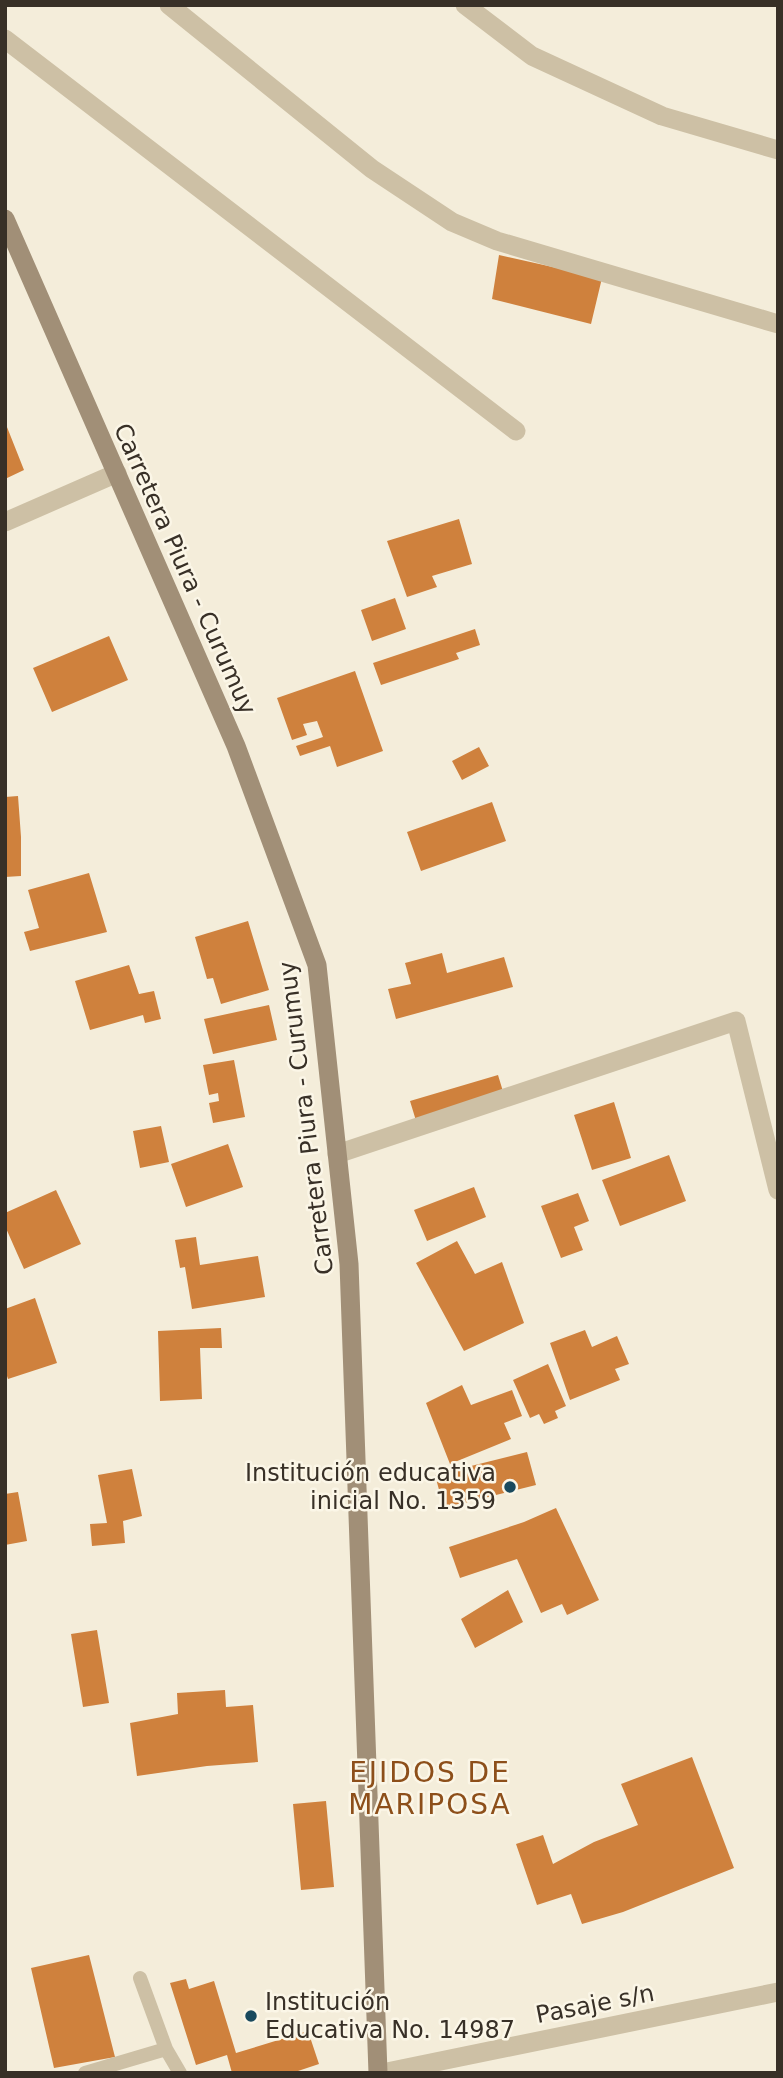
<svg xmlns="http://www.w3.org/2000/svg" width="783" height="2078" viewBox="0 0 783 2078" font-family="'DejaVu Sans',sans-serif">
  <rect width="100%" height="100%" fill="#f4edda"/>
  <path fill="#cf813d" d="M 499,255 L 602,278 L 591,324 L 492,299 Z
    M 5,422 L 24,470 L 5,479 Z
    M 459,519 L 472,564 L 432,576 L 437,587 L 407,597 L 387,541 Z
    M 395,598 L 406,629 L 372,641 L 361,610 Z
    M 475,629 L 480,645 L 456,653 L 459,659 L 381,685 L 373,663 Z
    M 109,636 L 128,680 L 52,712 L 33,668 Z
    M 355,671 L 383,751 L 337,767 L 330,746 L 300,756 L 296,746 L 323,737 L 317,721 L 303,724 L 307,735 L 292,740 L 277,698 Z
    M 479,747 L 489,766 L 462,780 L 452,761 Z
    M 18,796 L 21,837 L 21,876 L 5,877 L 5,797 Z
    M 492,802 L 506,841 L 421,871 L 407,832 Z
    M 89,873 L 107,932 L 30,951 L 24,932 L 39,928 L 28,890 Z
    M 248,921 L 269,990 L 221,1004 L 213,978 L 207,979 L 195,937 Z
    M 442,953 L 447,973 L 504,957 L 513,987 L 396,1019 L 388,989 L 411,984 L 405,963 Z
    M 129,965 L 139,994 L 154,991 L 161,1019 L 145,1023 L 143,1015 L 90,1030 L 75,981 Z
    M 269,1005 L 277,1040 L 213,1054 L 204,1019 Z
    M 234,1060 L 245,1117 L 213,1123 L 209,1103 L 219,1101 L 218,1093 L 209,1095 L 203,1065 Z
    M 498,1075 L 505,1098 L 417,1124 L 410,1101 Z
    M 614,1102 L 631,1158 L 592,1170 L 574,1115 Z
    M 161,1126 L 169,1162 L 140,1168 L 133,1131 Z
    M 228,1144 L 243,1187 L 186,1207 L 171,1164 Z
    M 669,1155 L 686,1201 L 620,1226 L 602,1180 Z
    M 474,1187 L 486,1217 L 427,1241 L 414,1210 Z
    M 56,1190 L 81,1244 L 24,1269 L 5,1226 L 5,1213 Z
    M 578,1193 L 589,1221 L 574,1227 L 583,1250 L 561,1258 L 541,1206 Z
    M 196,1237 L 200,1265 L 258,1256 L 265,1297 L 192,1309 L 185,1267 L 180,1268 L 175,1240 Z
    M 457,1241 L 475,1274 L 502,1262 L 524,1323 L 464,1351 L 416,1263 Z
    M 35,1298 L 57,1363 L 8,1379 L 5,1370 L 5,1309 Z
    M 221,1328 L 222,1348 L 200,1348 L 202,1399 L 160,1401 L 158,1331 Z
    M 585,1330 L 592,1347 L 617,1336 L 629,1364 L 615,1369 L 620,1380 L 570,1400 L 550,1343 Z
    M 548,1364 L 566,1406 L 555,1411 L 558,1418 L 544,1424 L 539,1414 L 530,1418 L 513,1380 Z
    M 462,1385 L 471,1405 L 512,1390 L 522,1416 L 504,1423 L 511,1439 L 450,1464 L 426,1403 Z
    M 527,1452 L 536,1485 L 444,1508 L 435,1475 Z
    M 132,1469 L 142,1516 L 123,1521 L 125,1543 L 92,1546 L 90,1524 L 107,1523 L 98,1475 Z
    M 18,1492 L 27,1541 L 5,1545 L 5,1494 Z
    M 556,1508 L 599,1600 L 567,1615 L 562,1604 L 541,1613 L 517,1559 L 460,1578 L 449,1547 L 524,1522 Z
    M 508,1590 L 523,1622 L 475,1648 L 461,1619 Z
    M 97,1630 L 109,1703 L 83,1707 L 71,1634 Z
    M 225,1690 L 226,1707 L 253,1705 L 258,1762 L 207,1766 L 137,1776 L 130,1723 L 178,1714 L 177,1693 Z
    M 692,1757 L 734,1868 L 623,1912 L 582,1924 L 571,1894 L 537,1905 L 516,1844 L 543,1835 L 553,1864 L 594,1842 L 638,1825 L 621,1784 Z
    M 326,1801 L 334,1887 L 301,1890 L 293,1804 Z
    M 89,1955 L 115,2057 L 54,2068 L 31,1968 Z
    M 186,1979 L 189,1989 L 214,1981 L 236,2053 L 308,2031 L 319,2064 L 292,2073 L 232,2073 L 227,2055 L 196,2065 L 170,1983 Z"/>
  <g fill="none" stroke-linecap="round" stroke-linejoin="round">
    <path stroke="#cdc0a5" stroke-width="14" d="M 140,1978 L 166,2049 L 180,2073
      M 85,2073 L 166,2049"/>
    <path stroke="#cdc0a5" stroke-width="19" d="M 169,5 L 372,169 L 452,222 L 497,241 L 778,324
      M 465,5 L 532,56 L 662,116 L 778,150
      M 5,39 L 516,431
      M 5,522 L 117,473
      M 337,1154 L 736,1021 L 778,1190
      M 382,2073 L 778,1992"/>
    <path stroke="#a18f77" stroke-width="19" d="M 5,219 L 236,746 L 317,965 L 349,1264 L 378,2073"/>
  </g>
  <g fill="#19495d" stroke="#fbf6e7" stroke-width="2.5">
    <circle cx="510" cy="1487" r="7"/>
    <circle cx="251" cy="2016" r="7"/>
  </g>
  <g text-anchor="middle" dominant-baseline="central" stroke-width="5" stroke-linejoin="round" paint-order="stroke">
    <g font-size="24" fill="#383027" stroke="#fbf6e7">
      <text transform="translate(185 569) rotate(66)">Carretera Piura - Curumuy</text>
      <text transform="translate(306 1118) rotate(-97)">Carretera Piura - Curumuy</text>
      <text transform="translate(595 2004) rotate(-11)">Pasaje s/n</text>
    </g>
    <g font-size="24" fill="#383027" stroke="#fbf6e7" text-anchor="end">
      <text x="496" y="1473">Institución educativa<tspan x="496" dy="28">inicial No. 1359</tspan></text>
      <text x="265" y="2002" text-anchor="start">Institución<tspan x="265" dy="28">Educativa No. 14987</tspan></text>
    </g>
    <g font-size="28" letter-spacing="2" fill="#8d4f1a" stroke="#fbf6e7">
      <text x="430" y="1772">EJIDOS DE<tspan x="430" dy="32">MARIPOSA</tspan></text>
    </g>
  </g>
  <rect width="783" height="2078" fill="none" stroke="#383027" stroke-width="14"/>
</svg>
